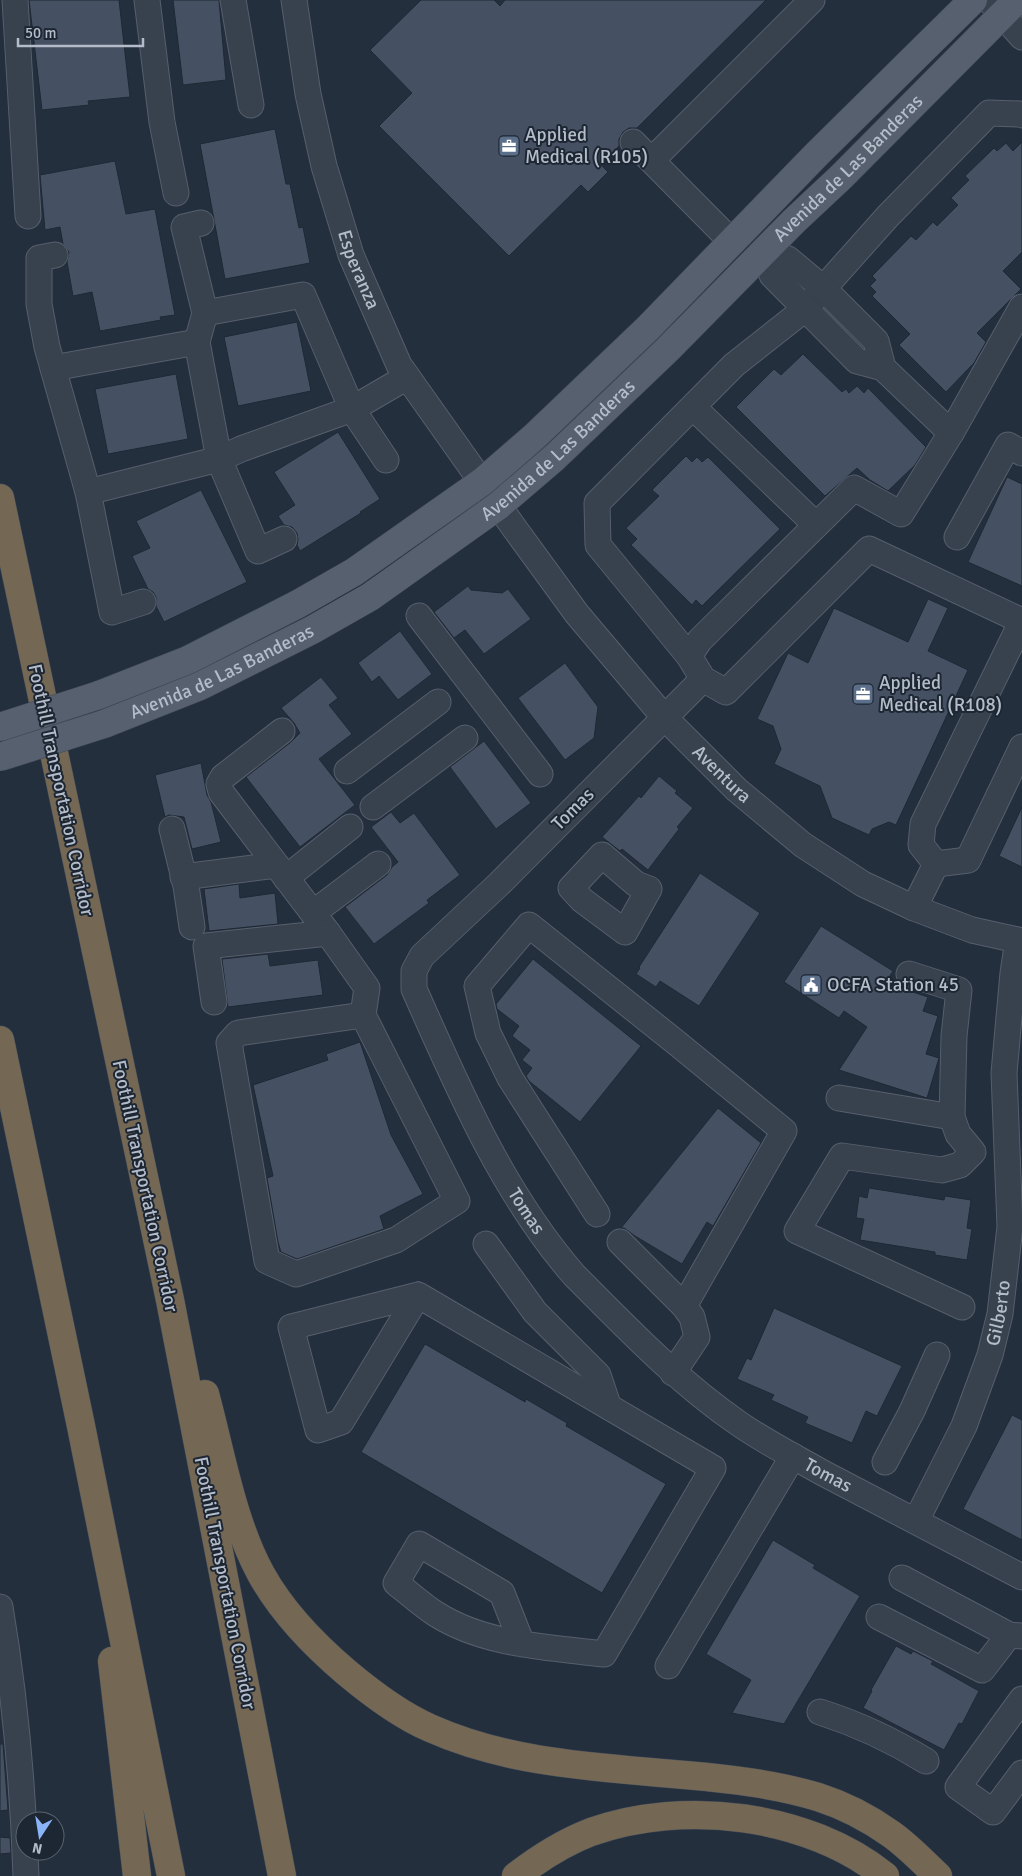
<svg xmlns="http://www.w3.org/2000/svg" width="1022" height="1876" viewBox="0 0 1022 1876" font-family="Signika,sans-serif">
  <rect width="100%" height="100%" fill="#242f3e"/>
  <path fill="#455162" stroke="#1f2835" d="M 29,0 L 119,0 L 130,97 L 88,101 L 89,105 L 42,110 Z
    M 173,0 L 219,0 L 226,80 L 183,85 Z
    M 421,0 L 494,0 L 500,6 L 505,0 L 766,0 L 637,128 L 629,128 L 623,132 L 619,139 L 619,146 L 601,165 L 608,172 L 588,192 L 581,185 L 509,256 L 379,126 L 412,93 L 370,50 Z
    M 275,129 L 286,184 L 290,184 L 299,228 L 303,227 L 310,263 L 225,279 L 200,144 Z
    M 1022,142 L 1022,252 L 1003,271 L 1021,289 L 977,333 L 986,342 L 974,363 L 946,392 L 899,345 L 910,334 L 872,296 L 876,292 L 870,286 L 876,280 L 872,276 L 911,236 L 916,240 L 933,222 L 937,226 L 958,205 L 951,198 L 969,180 L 965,176 L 994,148 L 997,151 L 1006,143 L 1013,151 Z
    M 115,161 L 126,214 L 155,209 L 175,315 L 160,317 L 161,320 L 100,331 L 92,292 L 73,296 L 67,262 L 69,252 L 63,244 L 60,227 L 45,230 L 40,175 Z
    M 297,322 L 311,391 L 238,406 L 224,337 Z
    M 803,354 L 842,392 L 846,389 L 849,393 L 857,386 L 864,393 L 868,388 L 926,447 L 915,465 L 888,491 L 870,480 L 857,468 L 825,496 L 736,407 L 774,369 L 781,375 Z
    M 176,374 L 188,439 L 108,454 L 95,389 Z
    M 338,432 L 380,499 L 360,512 L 361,513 L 300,551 L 297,545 L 298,540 L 297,533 L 292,527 L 284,525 L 278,516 L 295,505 L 274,472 Z
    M 686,456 L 692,462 L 697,457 L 702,462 L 708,457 L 780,529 L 702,606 L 696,600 L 692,605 L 631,545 L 637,539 L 626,528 L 659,496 L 652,490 Z
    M 1007,477 L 1022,484 L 1022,586 L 968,562 Z
    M 201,490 L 247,582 L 164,622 L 156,606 L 156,597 L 153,592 L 148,589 L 132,556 L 150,548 L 136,521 Z
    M 468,586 L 471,590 L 502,593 L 508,589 L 531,619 L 484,654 L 465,630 L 454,638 L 434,612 Z
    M 928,599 L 948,608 L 928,651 L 968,670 L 896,825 L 889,822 L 872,829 L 869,835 L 832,818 L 820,786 L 774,764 L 781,749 L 773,726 L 757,719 L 788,653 L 808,663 L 834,608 L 908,642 Z
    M 400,631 L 432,674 L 398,700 L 379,676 L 372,682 L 358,663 Z
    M 565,663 L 598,707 L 594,738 L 565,760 L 518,698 Z
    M 321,677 L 338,698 L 329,705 L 352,734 L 319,759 L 355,805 L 300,847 L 246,777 L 291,742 L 300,733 L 294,723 L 281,708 Z
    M 484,741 L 531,803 L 496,829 L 450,767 Z
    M 201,763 L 207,795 L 211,802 L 221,842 L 192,849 L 184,817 L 169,815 L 165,817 L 155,775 Z
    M 659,776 L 677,791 L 675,793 L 693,808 L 677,827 L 679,829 L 648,870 L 622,849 L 620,851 L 602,837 L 639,796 L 641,798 Z
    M 1022,807 L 1022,867 L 999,856 Z
    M 391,812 L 400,823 L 414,813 L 460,875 L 427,900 L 429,903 L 374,944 L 345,907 L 387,875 L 392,867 L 398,862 L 371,827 Z
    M 700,873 L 760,913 L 699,1006 L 660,981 L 656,987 L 636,974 L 640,968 L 639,967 Z
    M 239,884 L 240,898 L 275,893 L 278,924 L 209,931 L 204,889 Z
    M 821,926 L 893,971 L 885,983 L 928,997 L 923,1011 L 938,1016 L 926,1054 L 939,1058 L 927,1098 L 839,1070 L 867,1027 L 844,1011 L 839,1018 L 784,982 Z
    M 268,954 L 270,966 L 318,960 L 323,995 L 228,1007 L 222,959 Z
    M 533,959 L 641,1046 L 580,1122 L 529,1081 L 526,1076 L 532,1068 L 522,1060 L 530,1050 L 512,1036 L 519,1026 L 497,1009 L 496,1004 Z
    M 360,1042 L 391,1135 L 423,1194 L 380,1216 L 384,1229 L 297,1259 L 281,1252 L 278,1242 L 267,1178 L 273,1176 L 253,1085 L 328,1060 L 326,1054 Z
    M 718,1108 L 761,1143 L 713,1226 L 707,1222 L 682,1264 L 635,1236 L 624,1228 L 621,1228 Z
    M 869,1188 L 944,1200 L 945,1196 L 971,1200 L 967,1228 L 972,1229 L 967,1260 L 935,1255 L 935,1252 L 860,1240 L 864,1219 L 856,1218 L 859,1196 L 867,1198 Z
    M 774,1308 L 902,1366 L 877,1416 L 866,1411 L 852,1443 L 805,1423 L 808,1417 L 771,1400 L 774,1395 L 737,1379 L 747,1358 L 751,1360 Z
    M 425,1344 L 525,1402 L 526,1399 L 567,1423 L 566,1426 L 666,1484 L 602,1593 L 361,1452 Z
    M 1012,1415 L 1022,1420 L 1022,1540 L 963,1509 Z
    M 773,1540 L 815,1565 L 813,1568 L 860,1596 L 784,1724 L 732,1713 L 751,1680 L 706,1654 Z
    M 896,1646 L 911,1654 L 913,1651 L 933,1661 L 931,1664 L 979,1691 L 962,1724 L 959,1723 L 944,1750 L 863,1708 L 872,1691 L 871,1690 Z
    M 0,1744 L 3,1744 L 8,1810 L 0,1811 Z
    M 0,1837 L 10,1838 L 11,1853 L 0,1854 Z"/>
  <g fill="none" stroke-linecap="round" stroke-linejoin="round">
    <g stroke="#565f6c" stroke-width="27">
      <g id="minor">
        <path d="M 15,0 L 28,216"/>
        <path d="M 147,0 L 162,122 L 176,193"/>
        <path d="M 233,0 L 251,105"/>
        <path id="s1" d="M 294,0 L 308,94 L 324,166 L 351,255 L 399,365 L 515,529 L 577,614 L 664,717 L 737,790 L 803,845 L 863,884 L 914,908 L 972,930 L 1022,941"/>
        <path d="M 989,0 L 1022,37"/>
        <path d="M 1022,115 L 1020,114 L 989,113 L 888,216 L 805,309 L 734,365 L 597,503 L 598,545 L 689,656 L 703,679 L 726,692 L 869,549 L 1022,621"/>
        <path d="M 633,142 L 731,241"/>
        <path d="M 652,160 L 812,0"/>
        <path d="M 201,223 L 184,227 L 205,313 L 197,342 L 219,459 L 258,551 L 284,539"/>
        <path d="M 766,250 L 772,275 L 857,361 L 883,368 L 951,433"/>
        <path d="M 766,250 L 788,259 L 824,289 L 876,341 L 883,368"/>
        <path d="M 55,255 L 39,258 L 39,304 L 47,347 L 88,492 L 112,612 L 143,602"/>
        <path d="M 205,313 L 303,295 L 352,409 L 386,460"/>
        <path d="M 53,368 L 197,342"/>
        <path d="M 693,407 L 816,525"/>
        <path d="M 88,492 L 219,459 L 241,449 L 352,409 L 407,377"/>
        <path d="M 957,537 L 1008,445 L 1022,453"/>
        <path d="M 419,616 L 540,774"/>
        <path d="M 689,656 L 700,640 L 854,488 L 901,514 L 951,433 L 1022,307"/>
        <path id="s2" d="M 703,679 L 499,884 L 422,956 L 414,971 L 414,989 C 458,1088 502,1192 574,1275 C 626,1327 677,1381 738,1423 C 765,1442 795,1457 823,1473 L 1022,1577"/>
        <path d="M 282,731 L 223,777 L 219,784 L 221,792 L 328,933 L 367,988 L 363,1015"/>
        <path d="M 347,771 L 438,702"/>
        <path d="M 373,807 L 465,738"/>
        <path d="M 172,829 L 186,886 L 192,927"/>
        <path d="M 602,855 L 636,884 L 649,889 L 625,932 L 582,900 L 571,888 Z"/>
        <path d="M 936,864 L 921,845 L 923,824 L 1022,621"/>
        <path d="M 936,864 L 968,860 L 1022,747"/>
        <path d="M 183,877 L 276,865"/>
        <path d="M 286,878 L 350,827"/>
        <path d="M 914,908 L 936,864"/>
        <path d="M 313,913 L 378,864"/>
        <path d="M 909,974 L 959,990 L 954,1036 L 952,1117 L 958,1134 L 973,1152 L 960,1165 L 942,1170 L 842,1156 L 797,1231 L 962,1307"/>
        <path d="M 214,1002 L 206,946 L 328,933"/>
        <path d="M 363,1015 L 457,1201 L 396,1240 L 296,1274 L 267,1261 L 229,1043 L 238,1033 Z"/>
        <path d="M 839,1098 L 952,1117"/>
        <path d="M 597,1214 L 510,1078 L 488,1033 L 477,986 L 529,925 L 678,1044 L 784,1131 L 684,1306"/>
        <path d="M 620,1242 L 684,1306 L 692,1317 L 697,1337 L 673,1373"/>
        <path d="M 486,1244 L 535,1312 L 598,1375 L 608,1405"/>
        <path d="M 418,1295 L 341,1422 L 318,1430 L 291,1327 L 418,1295 L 713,1468 L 604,1654 C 547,1647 485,1645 436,1614 C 422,1605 409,1593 396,1583 L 419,1544 L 502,1593 L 522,1644"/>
        <path d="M 885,1462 L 912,1411 L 937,1355"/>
        <path id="s3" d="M 916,1521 L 964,1426 L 990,1355 L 1000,1314 L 1010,1227 L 1004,1073 L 1013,973 L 1018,940"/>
        <path d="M 902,1578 L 1009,1635 L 1022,1636"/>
        <path d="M 0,1607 C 15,1696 23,1786 26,1876"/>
        <path d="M 879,1617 L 982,1670 L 1009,1635"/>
        <path d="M 668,1666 L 793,1456"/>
        <path d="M 1022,1699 L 958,1787 L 993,1812 L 1022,1773"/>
        <path d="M 820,1712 C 858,1724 892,1740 926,1761"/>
      </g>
    </g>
    <g stroke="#414a57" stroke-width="29">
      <g id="major">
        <path d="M 99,695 L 188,660 L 298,604 L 354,572 L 482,482 L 535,436 L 648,328 L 817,154 L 973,0"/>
        <path id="s4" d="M 104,724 L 200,686 L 312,630 L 370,597 L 498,506 L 554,458 L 668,349 L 794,221 L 841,177 L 1017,0"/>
      </g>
    </g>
    <g stroke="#434c59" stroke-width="29">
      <path id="highway" d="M 0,498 L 170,1300 L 282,1876
        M 0,1040 L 81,1426 L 171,1876
        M 205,1394 C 221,1453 232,1521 261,1574 C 282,1612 313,1644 346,1672 C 371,1693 400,1715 430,1728 C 510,1764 599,1767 685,1775 C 730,1779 775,1784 818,1797 C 843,1805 870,1819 891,1834 C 908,1846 923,1862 938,1876
        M 112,1661 L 137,1876
        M 516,1876 C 538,1859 565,1842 591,1832 C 684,1799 808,1814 885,1876"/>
    </g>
    <use href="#minor" stroke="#38414e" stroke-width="25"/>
    <use href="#major" stroke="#56606e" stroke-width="28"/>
    <use href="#highway" stroke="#746855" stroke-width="28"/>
    <g stroke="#414a57" stroke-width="29" stroke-linecap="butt">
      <path id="major-bridge" d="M 0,727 L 99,695
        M 0,757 L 104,724"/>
    </g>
    <use href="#major-bridge" stroke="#56606e" stroke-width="28"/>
  </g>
  <defs>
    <g id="office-square" transform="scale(1.125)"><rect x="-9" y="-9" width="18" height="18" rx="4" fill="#5c6f8a" stroke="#1d2633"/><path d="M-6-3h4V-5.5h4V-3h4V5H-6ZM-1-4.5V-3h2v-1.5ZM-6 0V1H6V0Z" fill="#fff"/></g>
    <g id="civic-square" transform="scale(1.125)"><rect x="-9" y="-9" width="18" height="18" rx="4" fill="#5c6f8a" stroke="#1d2633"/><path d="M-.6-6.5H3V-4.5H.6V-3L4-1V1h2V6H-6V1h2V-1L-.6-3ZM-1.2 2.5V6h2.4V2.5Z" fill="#fff"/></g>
  </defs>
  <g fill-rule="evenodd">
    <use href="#office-square" x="509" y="146"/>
    <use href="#office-square" x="863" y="694"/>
    <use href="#civic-square" x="811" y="985"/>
  </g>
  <g text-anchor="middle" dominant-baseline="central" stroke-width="4" stroke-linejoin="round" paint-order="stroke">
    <g font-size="19" fill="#b4bcc9" stroke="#1d2633" text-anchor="start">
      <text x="525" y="135">Applied<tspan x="525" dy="22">Medical (R105)</tspan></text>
      <text x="879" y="683">Applied<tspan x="879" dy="22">Medical (R108)</tspan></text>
      <text x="827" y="985">OCFA Station 45</text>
    </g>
    <g font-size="19" fill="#b4bcc9" stroke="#1d2633">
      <text stroke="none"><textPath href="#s4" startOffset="939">Avenida de Las Banderas</textPath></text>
      <text stroke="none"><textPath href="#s1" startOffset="278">Esperanza</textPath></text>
      <text stroke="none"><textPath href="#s4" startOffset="534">Avenida de Las Banderas</textPath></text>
      <text stroke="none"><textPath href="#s4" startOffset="129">Avenida de Las Banderas</textPath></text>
      <text stroke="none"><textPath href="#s1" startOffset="904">Aventura</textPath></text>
      <text transform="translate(61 790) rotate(78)">Foothill Transportation Corridor</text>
      <text transform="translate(573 809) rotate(-45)">Tomas</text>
      <text transform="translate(145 1186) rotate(78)">Foothill Transportation Corridor</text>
      <text stroke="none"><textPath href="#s2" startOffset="679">Tomas</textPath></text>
      <text stroke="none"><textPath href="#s3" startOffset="225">Gilberto</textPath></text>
      <text stroke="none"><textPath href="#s2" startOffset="1084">Tomas</textPath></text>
      <text transform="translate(225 1583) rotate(79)">Foothill Transportation Corridor</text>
    </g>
  </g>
  <g transform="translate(40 1836) rotate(192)"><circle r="24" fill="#1d2633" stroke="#59626f"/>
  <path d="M0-4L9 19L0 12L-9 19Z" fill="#8ab4f8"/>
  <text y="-8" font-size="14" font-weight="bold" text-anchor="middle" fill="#b4bcc9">N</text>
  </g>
  <path d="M18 38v8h125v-8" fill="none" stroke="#b4bcc9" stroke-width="2.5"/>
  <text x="25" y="38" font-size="15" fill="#b4bcc9" stroke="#1d2633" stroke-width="4" paint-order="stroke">50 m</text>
</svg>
